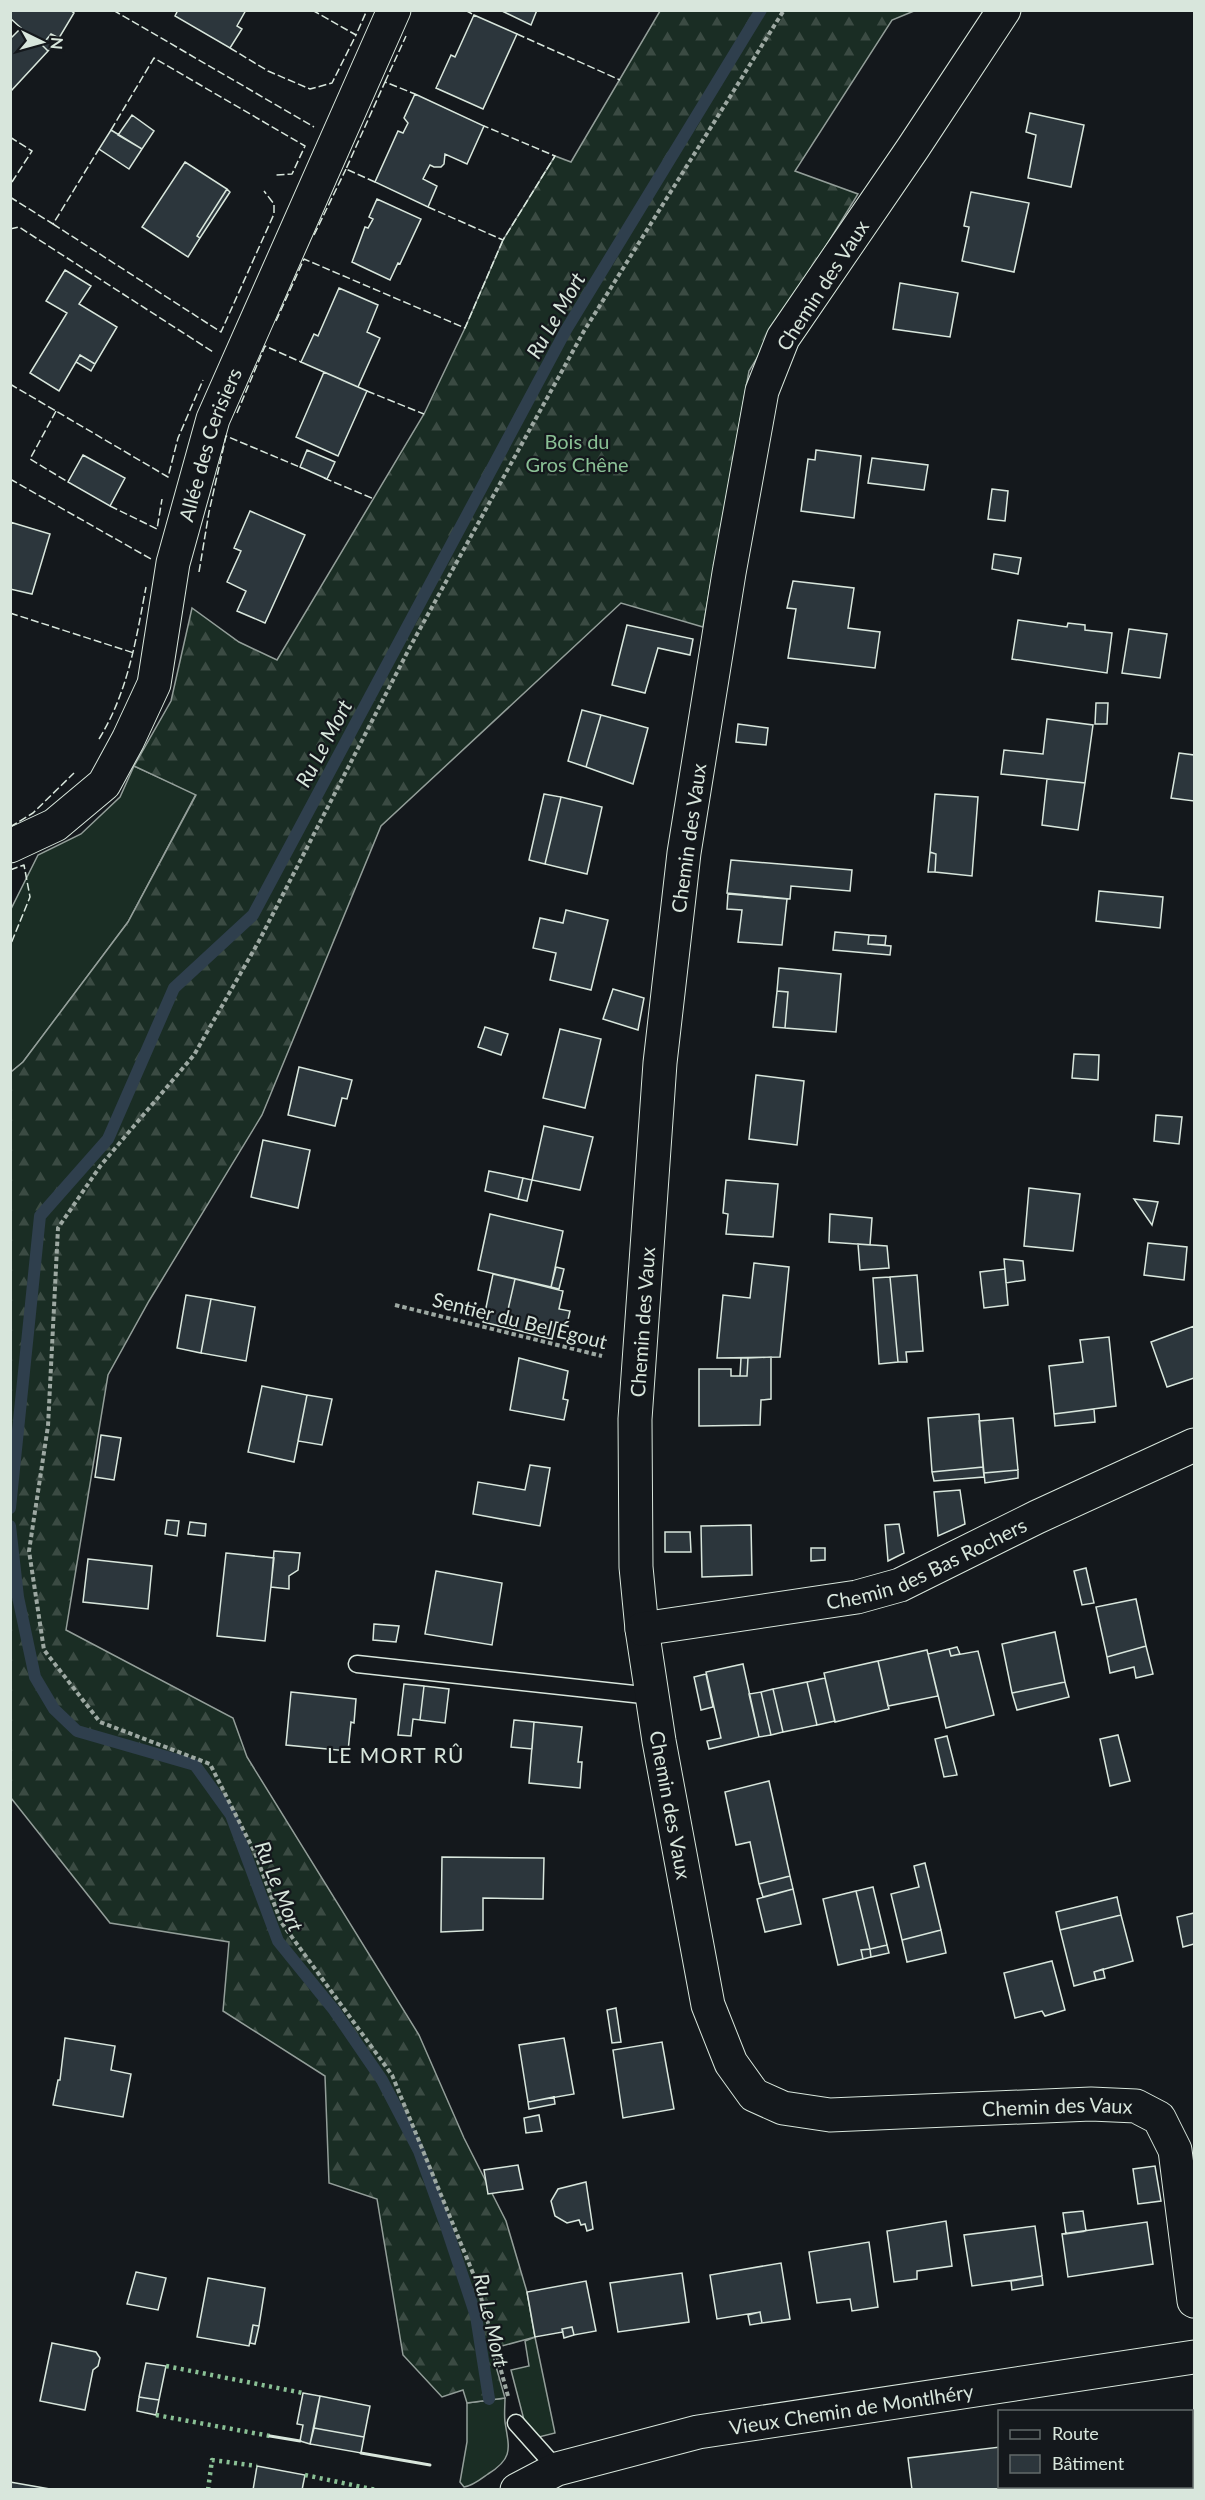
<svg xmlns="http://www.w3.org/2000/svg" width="1205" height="2500" viewBox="0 0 1205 2500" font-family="Lato,sans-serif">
  <defs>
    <pattern id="forest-firs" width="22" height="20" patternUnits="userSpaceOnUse" patternTransform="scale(1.5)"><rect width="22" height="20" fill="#1a2d24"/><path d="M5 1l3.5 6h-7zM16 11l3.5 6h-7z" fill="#3b4b43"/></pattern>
  </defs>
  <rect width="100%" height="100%" fill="#14181c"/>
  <path fill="#1a2d24" stroke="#939e99" stroke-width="1.5" d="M 134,766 L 196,794 L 128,922 L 23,1062 L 11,1072 L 10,911 L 38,855 L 81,834 L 120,797 Z
    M 535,2337 L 555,2433 L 539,2437 L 524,2420 L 511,2370 L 529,2366 L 525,2341 Z
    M 505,2398 C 505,2406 504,2414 505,2422 C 509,2448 514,2458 488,2474 C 481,2479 473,2486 464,2487 L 460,2482 L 467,2442 L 467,2403 Z"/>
  <path fill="url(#forest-firs)" stroke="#939e99" stroke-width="1.5" d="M 660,11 L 914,11 L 892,20 L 795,171 L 858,194 L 749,371 L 703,627 L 621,603 L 381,826 L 262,1115 L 149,1301 L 108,1375 L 66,1630 L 233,1718 L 247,1757 L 419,2035 L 464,2138 L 506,2221 L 527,2292 L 535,2337 L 491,2349 L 505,2398 L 467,2403 L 463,2390 L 442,2397 L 403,2355 L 377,2199 L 329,2183 L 325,2076 L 223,2011 L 229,1942 L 110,1923 L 11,1798 L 11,1072 L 23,1062 L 128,922 L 196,795 L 134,766 L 171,701 L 192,608 L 239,642 L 277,660 L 424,414 L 465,328 L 503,240 L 555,156 L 571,162 Z"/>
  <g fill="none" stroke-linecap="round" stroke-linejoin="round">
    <path stroke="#2f3f4d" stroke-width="12" d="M 10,1508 L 40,1216 L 108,1139 L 174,988 L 253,915 L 566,330 L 761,10
      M 10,1526 L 18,1597 L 35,1677 L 54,1709 L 77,1731 L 195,1765 L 231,1815 L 278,1941 L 334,2010 L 382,2080 L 419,2151 L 445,2223 L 476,2316 L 489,2399"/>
  </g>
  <path fill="#2c363c" stroke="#d8e6dc" stroke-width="1.5" d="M 10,10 L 70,10 L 74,13 L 59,38 L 51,34 L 42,45 L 48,51 L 10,92 L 10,39 L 21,28 L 10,18 Z
    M 178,10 L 246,10 L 237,26 L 242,29 L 230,48 L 175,16 Z
    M 500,10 L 537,10 L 531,25 Z
    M 474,15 L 517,34 L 483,109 L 436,88 L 451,55 L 455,57 Z
    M 51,34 L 59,38 L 48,51 L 42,45 Z
    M 415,94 L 484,126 L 467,164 L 445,154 L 444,164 L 441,167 L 434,167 L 430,165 L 423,179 L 437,186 L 428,207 L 375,182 L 398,131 L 403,133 L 408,123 L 404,118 Z
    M 1030,113 L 1084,125 L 1071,187 L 1028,178 L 1036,135 L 1026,132 Z
    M 132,115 L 154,131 L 142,149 L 118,135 Z
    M 111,130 L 142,149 L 129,169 L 99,149 Z
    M 185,162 L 227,189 L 197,236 L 200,238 L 188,257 L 142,227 Z
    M 227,189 L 230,192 L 200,238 L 197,236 Z
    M 971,192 L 1029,203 L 1014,272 L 962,261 L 969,227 L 964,226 Z
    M 377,199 L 421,219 L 400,264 L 398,263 L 390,280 L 352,262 L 365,227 L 368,228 L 373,219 L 369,217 Z
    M 65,270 L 91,286 L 79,304 L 117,327 L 95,364 L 80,355 L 59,391 L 30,373 L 67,313 L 46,301 Z
    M 900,283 L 958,293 L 950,337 L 893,329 Z
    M 339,288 L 378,305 L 367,332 L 380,338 L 358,387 L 301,362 L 314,334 L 318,336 Z
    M 80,355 L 95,364 L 91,371 L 76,362 Z
    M 324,372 L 367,391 L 338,456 L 296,437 Z
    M 307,450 L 335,462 L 327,479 L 300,467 Z
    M 816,450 L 861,456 L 854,518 L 801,511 L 808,459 L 815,460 Z
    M 83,455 L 125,478 L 110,506 L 68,482 Z
    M 872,458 L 928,465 L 924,490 L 868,483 Z
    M 992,489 L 1008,491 L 1005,521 L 988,519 Z
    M 250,511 L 305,535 L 265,623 L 237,611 L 246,591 L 227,582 L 241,551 L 234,548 Z
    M 10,522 L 50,534 L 32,594 L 10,589 Z
    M 994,554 L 1021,558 L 1018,574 L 992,569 Z
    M 793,581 L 854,588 L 848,628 L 880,632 L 875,668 L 788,658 L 796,609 L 787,608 Z
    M 1018,620 L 1067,627 L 1068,623 L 1085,625 L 1085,630 L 1112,633 L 1107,673 L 1012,659 Z
    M 627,625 L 693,639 L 690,655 L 658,648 L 645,693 L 612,685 Z
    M 1129,629 L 1167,634 L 1160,678 L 1122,673 Z
    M 1096,703 L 1108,703 L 1107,724 L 1095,724 Z
    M 582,710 L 601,715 L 586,767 L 568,761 Z
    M 601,715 L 648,728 L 633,784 L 586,767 Z
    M 1047,719 L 1093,725 L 1085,783 L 1001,774 L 1004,750 L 1043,754 Z
    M 738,724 L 768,728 L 766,745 L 736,742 Z
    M 1179,753 L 1194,755 L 1194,801 L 1171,798 Z
    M 1047,779 L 1085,783 L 1078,830 L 1042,825 Z
    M 544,794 L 561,797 L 545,864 L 529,860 Z
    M 935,794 L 978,797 L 972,876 L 935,872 L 936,854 L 930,852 Z
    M 561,797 L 602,807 L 587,874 L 545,864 Z
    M 930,852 L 936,854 L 935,872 L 928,872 Z
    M 731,860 L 852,870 L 850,891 L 791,886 L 790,899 L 727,893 Z
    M 1099,891 L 1163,897 L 1160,928 L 1096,921 Z
    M 728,894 L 787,899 L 782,945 L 738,942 L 742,910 L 727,909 Z
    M 566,910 L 608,920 L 591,990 L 550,980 L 556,953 L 533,948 L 540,918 L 563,923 Z
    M 835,932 L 869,935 L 868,944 L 891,946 L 890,955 L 833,950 Z
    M 869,935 L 886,936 L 885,945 L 868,944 Z
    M 779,968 L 841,974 L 836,1032 L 785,1028 L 788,992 L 777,991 Z
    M 613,989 L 644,998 L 638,1030 L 603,1019 Z
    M 777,991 L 788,992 L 785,1028 L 773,1027 Z
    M 485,1027 L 508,1034 L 501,1055 L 478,1047 Z
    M 560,1029 L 601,1039 L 585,1108 L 543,1098 Z
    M 1074,1054 L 1099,1055 L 1098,1080 L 1072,1078 Z
    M 299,1067 L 352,1080 L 347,1099 L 342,1098 L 335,1126 L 288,1115 Z
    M 756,1075 L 804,1081 L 797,1145 L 749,1139 Z
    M 1156,1115 L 1182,1117 L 1179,1144 L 1154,1141 Z
    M 544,1126 L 593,1137 L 580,1190 L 532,1180 Z
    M 263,1140 L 310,1150 L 298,1208 L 251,1197 Z
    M 489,1171 L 523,1178 L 518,1199 L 485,1191 Z
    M 523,1178 L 532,1180 L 527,1201 L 518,1199 Z
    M 726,1180 L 778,1184 L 773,1237 L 726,1234 L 728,1214 L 723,1213 Z
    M 1029,1188 L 1080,1194 L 1073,1251 L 1024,1246 Z
    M 1134,1199 L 1158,1202 L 1152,1225 Z
    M 490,1214 L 563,1231 L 551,1287 L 478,1270 Z
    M 830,1214 L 872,1218 L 870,1245 L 829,1242 Z
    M 1148,1243 L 1187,1247 L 1184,1280 L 1144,1275 Z
    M 858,1244 L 887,1246 L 889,1268 L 860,1270 Z
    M 1004,1259 L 1023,1261 L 1025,1280 L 1006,1283 Z
    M 754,1263 L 789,1267 L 780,1357 L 717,1358 L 723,1295 L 750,1298 Z
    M 556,1267 L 564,1269 L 559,1289 L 551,1287 Z
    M 1005,1269 L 1008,1305 L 984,1308 L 980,1272 Z
    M 493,1274 L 515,1279 L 504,1327 L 483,1322 Z
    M 917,1275 L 923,1351 L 906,1352 L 907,1362 L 898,1362 L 890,1277 Z
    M 890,1277 L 898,1362 L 879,1364 L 873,1278 Z
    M 515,1279 L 563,1291 L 559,1309 L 570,1311 L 567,1324 L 556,1322 L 552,1339 L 504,1327 Z
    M 186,1295 L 211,1299 L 201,1353 L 177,1348 Z
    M 211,1299 L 255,1307 L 246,1361 L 201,1353 Z
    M 1194,1326 L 1194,1378 L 1167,1387 L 1151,1342 Z
    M 1109,1337 L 1116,1406 L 1054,1414 L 1049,1366 L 1083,1362 L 1080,1340 Z
    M 771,1357 L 771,1399 L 761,1400 L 760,1425 L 699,1426 L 699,1369 L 731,1369 L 731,1376 L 747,1376 L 748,1358 Z
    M 519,1358 L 568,1371 L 563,1399 L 568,1400 L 564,1420 L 510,1410 Z
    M 741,1358 L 748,1358 L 747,1376 L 740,1376 Z
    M 262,1386 L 307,1395 L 294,1462 L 248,1452 Z
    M 307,1395 L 332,1399 L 322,1445 L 298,1441 Z
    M 1094,1409 L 1095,1422 L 1055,1426 L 1054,1414 Z
    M 979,1414 L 983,1467 L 932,1472 L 928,1418 Z
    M 1013,1418 L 1018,1470 L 984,1473 L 979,1421 Z
    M 101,1435 L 121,1438 L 114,1480 L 95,1477 Z
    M 530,1465 L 550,1468 L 540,1526 L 473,1514 L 478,1482 L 525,1490 Z
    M 983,1467 L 984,1477 L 934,1481 L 932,1472 Z
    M 1018,1470 L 1018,1478 L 985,1483 L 984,1473 Z
    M 960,1490 L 965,1524 L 938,1536 L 934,1492 Z
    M 167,1520 L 179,1521 L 177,1536 L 165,1534 Z
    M 190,1522 L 206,1524 L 205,1536 L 188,1534 Z
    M 899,1524 L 904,1553 L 888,1561 L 885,1525 Z
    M 751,1525 L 752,1575 L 702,1577 L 701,1526 Z
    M 665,1532 L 690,1532 L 691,1552 L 665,1552 Z
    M 811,1548 L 825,1548 L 825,1560 L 811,1561 Z
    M 274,1551 L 300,1553 L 298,1570 L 289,1576 L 289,1589 L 271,1587 Z
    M 226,1553 L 274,1558 L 265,1641 L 217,1636 Z
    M 88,1559 L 152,1566 L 148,1609 L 83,1602 Z
    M 1086,1568 L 1094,1603 L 1082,1605 L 1074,1571 Z
    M 436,1571 L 502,1583 L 492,1645 L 425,1634 Z
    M 1136,1599 L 1146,1646 L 1107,1657 L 1096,1607 Z
    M 374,1624 L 399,1626 L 396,1642 L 373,1640 Z
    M 1055,1632 L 1065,1682 L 1012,1693 L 1002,1644 Z
    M 1146,1646 L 1153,1674 L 1136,1678 L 1134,1667 L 1110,1673 L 1107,1657 Z
    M 957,1647 L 960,1654 L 951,1656 L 949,1649 Z
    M 949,1649 L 951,1656 L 978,1651 L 994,1715 L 946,1728 L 928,1654 Z
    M 927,1650 L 938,1696 L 888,1706 L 878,1661 Z
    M 878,1661 L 889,1709 L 835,1722 L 824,1673 Z
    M 743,1664 L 759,1737 L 709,1749 L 707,1741 L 721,1738 L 706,1672 Z
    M 706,1674 L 713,1707 L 701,1710 L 694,1677 Z
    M 825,1678 L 835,1721 L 817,1725 L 807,1682 Z
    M 807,1682 L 817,1725 L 783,1732 L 773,1689 Z
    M 1065,1682 L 1069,1697 L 1017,1710 L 1012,1693 Z
    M 404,1684 L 424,1686 L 420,1720 L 413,1719 L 411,1736 L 398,1735 Z
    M 424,1686 L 449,1689 L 445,1723 L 420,1720 Z
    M 773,1689 L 783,1732 L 771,1735 L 761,1692 Z
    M 291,1692 L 356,1699 L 354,1723 L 351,1722 L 348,1751 L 286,1745 Z
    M 761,1692 L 771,1735 L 759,1737 L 749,1694 Z
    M 514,1720 L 534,1722 L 532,1749 L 511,1747 Z
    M 534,1722 L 582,1727 L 578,1762 L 582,1762 L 580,1788 L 529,1783 Z
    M 1118,1735 L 1130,1781 L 1110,1786 L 1100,1739 Z
    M 947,1736 L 957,1775 L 944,1777 L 935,1739 Z
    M 769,1781 L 790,1876 L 759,1884 L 750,1842 L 736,1845 L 725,1792 Z
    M 442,1857 L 544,1858 L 543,1899 L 483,1898 L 483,1930 L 441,1932 Z
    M 925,1863 L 941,1930 L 902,1940 L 891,1894 L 919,1887 L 914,1866 Z
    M 790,1876 L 793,1889 L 763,1897 L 759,1884 Z
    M 873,1887 L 887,1945 L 870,1949 L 856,1891 Z
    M 793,1889 L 801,1924 L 765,1932 L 757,1899 Z
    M 856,1891 L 870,1949 L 861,1950 L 863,1959 L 838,1965 L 823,1899 Z
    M 1117,1897 L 1121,1915 L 1060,1930 L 1056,1912 Z
    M 1194,1913 L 1194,1944 L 1183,1947 L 1177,1917 Z
    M 1121,1915 L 1133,1961 L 1094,1972 L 1096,1980 L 1074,1986 L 1060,1930 Z
    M 941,1930 L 946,1953 L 907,1962 L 902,1940 Z
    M 887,1945 L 889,1953 L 871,1957 L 870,1949 Z
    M 870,1949 L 871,1957 L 863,1959 L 861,1950 Z
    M 1052,1961 L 1065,2010 L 1045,2016 L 1042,2011 L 1015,2018 L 1004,1973 Z
    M 1103,1969 L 1105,1978 L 1096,1980 L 1094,1972 Z
    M 616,2008 L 621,2042 L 612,2043 L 607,2010 Z
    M 65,2038 L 115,2046 L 111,2070 L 131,2074 L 123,2117 L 53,2105 L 58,2080 L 60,2080 Z
    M 564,2038 L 574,2094 L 528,2102 L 519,2045 Z
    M 662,2042 L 674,2109 L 623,2118 L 613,2050 Z
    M 554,2097 L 555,2104 L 529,2109 L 528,2102 Z
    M 539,2115 L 542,2131 L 526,2133 L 524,2118 Z
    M 518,2165 L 523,2189 L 488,2194 L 484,2170 Z
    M 1155,2166 L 1161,2201 L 1138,2204 L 1133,2169 Z
    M 586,2182 L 593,2229 L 587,2231 L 585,2224 L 581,2225 L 579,2220 L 567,2223 L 555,2216 L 551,2201 L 558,2189 Z
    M 1083,2211 L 1086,2231 L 1066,2234 L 1063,2213 Z
    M 946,2221 L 952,2266 L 917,2271 L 917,2279 L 894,2282 L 887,2231 Z
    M 1147,2222 L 1153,2264 L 1068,2277 L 1062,2234 Z
    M 1035,2226 L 1042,2276 L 972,2286 L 964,2235 Z
    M 869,2242 L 878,2307 L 852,2311 L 850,2299 L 817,2303 L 809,2252 Z
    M 781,2263 L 790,2319 L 762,2323 L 760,2312 L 717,2319 L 710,2275 Z
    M 136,2272 L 166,2278 L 158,2310 L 127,2304 Z
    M 682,2273 L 689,2322 L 618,2332 L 610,2283 Z
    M 1042,2276 L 1043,2285 L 1012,2290 L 1011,2281 Z
    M 208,2278 L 265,2288 L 259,2326 L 253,2325 L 249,2346 L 197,2337 Z
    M 586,2281 L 596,2331 L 574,2335 L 572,2327 L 562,2329 L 563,2332 L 535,2337 L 527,2292 Z
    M 760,2312 L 762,2323 L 750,2325 L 748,2315 Z
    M 253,2325 L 259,2326 L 255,2344 L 250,2343 Z
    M 572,2327 L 574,2335 L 564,2338 L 562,2329 Z
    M 52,2343 L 96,2352 L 100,2358 L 98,2366 L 93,2370 L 85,2410 L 40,2401 Z
    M 146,2363 L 166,2366 L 159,2400 L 139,2397 Z
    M 303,2393 L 320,2396 L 310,2444 L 300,2441 L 303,2425 L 297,2424 Z
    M 320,2396 L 370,2406 L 364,2437 L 314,2428 Z
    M 139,2397 L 159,2400 L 156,2415 L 137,2411 Z
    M 314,2428 L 364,2437 L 361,2453 L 310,2444 Z
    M 1000,2447 L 1000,2486 L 1123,2486 L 1124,2490 L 912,2490 L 908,2458 Z
    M 257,2466 L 305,2475 L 302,2490 L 253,2490 Z
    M 10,2482 L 50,2489 L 10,2490 Z"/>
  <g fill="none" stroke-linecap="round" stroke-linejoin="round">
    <g stroke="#d8e6dc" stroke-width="19">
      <path id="service" d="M 357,1664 L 652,1696
        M 516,2423 L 557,2469"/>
    </g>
    <g stroke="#d8e6dc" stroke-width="35">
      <g id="minor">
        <path id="s1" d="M 1004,10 L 913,148 L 783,338 L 762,391 L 729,573 L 684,853 L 660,1063 L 635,1419 L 636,1567 L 642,1629 L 659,1741 L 708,2005 L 731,2063 L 754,2095 L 783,2108 L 830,2115 L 1091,2104 L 1136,2106 L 1159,2118 L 1175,2150 L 1194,2301"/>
        <path id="s2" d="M 10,846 L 55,825 L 104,784 L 128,740 L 154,684 L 173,563 L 213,419 L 394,10"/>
        <path id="s3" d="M 642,1629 L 857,1597 L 900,1585 L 1037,1517 L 1194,1445"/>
        <path id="s4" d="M 517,2490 L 557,2469 L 698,2432 L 1194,2357"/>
      </g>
    </g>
    <path stroke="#9da8a2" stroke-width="4" stroke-dasharray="4.5 3" stroke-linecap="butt" d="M 395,1305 L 602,1356
      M 508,2396 L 477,2283 L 392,2075 L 281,1922 L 255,1853 L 210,1764 L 100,1722 L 44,1650 L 29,1551 L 48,1426 L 58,1228 L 101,1165 L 194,1055 L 259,941 L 410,647 L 584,331 L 784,10"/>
    <use href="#service" stroke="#14181c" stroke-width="16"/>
    <use href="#minor" stroke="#14181c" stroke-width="33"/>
    <path stroke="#8ac095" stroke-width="4.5" stroke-dasharray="3 4.5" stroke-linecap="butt" d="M 166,2366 L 303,2393
      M 156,2415 L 270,2436
      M 305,2475 L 376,2490
      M 208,2490 L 212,2460 L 257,2466"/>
    <path stroke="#d8e6dc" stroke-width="1.5" stroke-dasharray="8 3" stroke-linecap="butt" d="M 113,10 L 314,127
      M 312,10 L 356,35 L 367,10
      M 465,10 L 474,15
      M 517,34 L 620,80
      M 230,48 L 268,71 L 310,89 L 332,83 L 356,35
      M 385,82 L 406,36
      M 111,130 L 154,58 L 305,146 L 292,174 L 275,175
      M 10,137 L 32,151 L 10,185
      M 375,182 L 346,169 L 385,82 L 415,94
      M 10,197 L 53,224 L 99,149
      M 428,207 L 503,240 L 555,156 L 484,126
      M 53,224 L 221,332 L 274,214 L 274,204 L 264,191
      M 10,229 L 19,227 L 213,352
      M 314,235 L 346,169
      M 276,321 L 304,259 L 465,328 L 503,240
      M 10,384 L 168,477 L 178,438 L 203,380
      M 367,391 L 424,414
      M 56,411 L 30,459 L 68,482
      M 237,413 L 265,346 L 301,362
      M 324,478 L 374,499
      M 10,479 L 151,559
      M 110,506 L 157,529 L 162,499
      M 199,572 L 209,512 L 226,436 L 302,468
      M 10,613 L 134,653
      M 99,739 C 128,692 136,640 146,587
      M 10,827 L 33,813 L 74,773
      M 10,870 L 24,865 L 30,897 L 10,946"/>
    <path stroke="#d8e6dc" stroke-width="3" d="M 270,2436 L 300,2441
      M 361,2453 L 430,2465"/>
  </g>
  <g text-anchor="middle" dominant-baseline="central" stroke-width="4.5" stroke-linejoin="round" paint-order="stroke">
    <g font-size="20" fill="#d8e6dc" stroke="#14181c">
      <text transform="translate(822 285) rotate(-57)">Chemin des Vaux</text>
      <text stroke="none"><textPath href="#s2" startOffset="472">Allée des Cerisiers</textPath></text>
      <text transform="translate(688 838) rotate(-82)">Chemin des Vaux</text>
      <text transform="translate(520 1320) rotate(14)">Sentier du Bel Égout</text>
      <text transform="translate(642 1322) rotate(-86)">Chemin des Vaux</text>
      <text stroke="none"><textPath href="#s3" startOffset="294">Chemin des Bas Rochers</textPath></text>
      <text stroke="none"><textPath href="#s1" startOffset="1878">Chemin des Vaux</textPath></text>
      <text stroke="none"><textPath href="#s1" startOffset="2490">Chemin des Vaux</textPath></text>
      <text stroke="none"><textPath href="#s4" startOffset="346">Vieux Chemin de Montlhéry</textPath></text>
    </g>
    <g font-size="20" fill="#8ac095" stroke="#14181c">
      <text x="577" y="441">Bois du<tspan x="577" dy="23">Gros Chêne</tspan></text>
    </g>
    <g font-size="21" font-style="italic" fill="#d8e6dc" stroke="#14181c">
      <text transform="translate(555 315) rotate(-60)">Ru Le Mort</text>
      <text transform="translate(323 743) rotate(-62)">Ru Le Mort</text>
      <text transform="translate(280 1886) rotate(68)">Ru Le Mort</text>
      <text transform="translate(492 2320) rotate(77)">Ru Le Mort</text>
    </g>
    <g font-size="21" letter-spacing="1.5" fill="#d8e6dc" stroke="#14181c">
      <text x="396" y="1754">LE MORT RÛ</text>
    </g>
  </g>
  <rect width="1205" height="2500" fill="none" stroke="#d8e6dc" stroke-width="24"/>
  <rect x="998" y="2410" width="195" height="78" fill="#14181c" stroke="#626a69" stroke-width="1.5"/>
  <rect x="1010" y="2430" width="30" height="9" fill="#14181c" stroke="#626a69" stroke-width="1.5"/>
  <text x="1052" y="2440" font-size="18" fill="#d8e6dc">Route</text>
  <rect x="1010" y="2455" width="30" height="18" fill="#2c363c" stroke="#626a69" stroke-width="1.5"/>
  <text x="1052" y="2470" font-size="18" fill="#d8e6dc">Bâtiment</text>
  <g transform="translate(42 42) rotate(95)" stroke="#14181c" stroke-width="4.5" paint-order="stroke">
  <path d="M0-4.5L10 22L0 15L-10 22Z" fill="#d8e6dc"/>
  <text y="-9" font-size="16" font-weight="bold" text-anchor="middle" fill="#d8e6dc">N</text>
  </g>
</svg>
